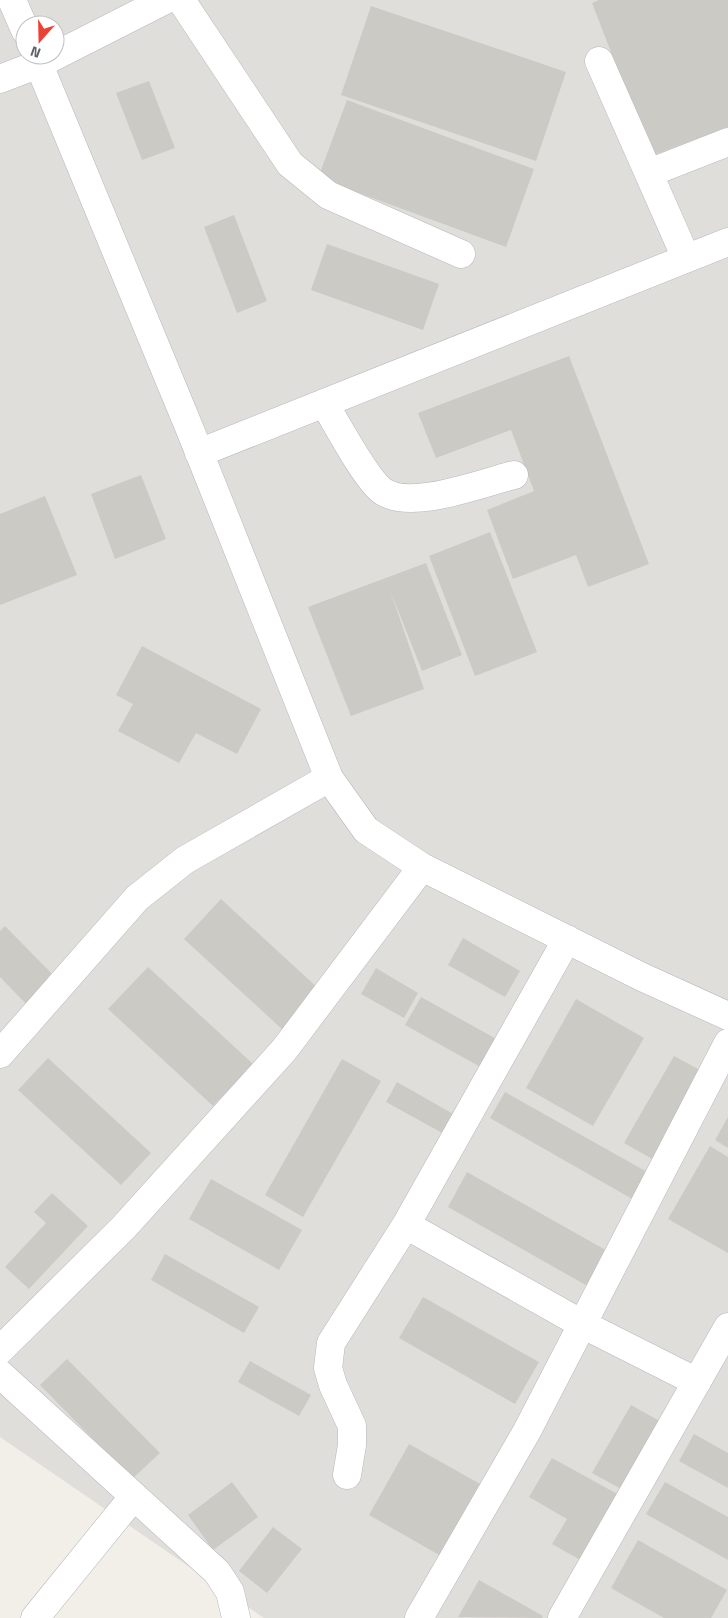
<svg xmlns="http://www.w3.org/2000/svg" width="728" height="1618" viewBox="0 0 728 1618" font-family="'Titillium Web',sans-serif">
  <rect width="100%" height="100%" fill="#f1efe8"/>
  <path fill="#e0deda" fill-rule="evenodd" d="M 0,0 L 728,0 L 728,1618 L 264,1618 L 0,1437 ZM 25,25 L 55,25 L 55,55 L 25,55 Z"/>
  <path fill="#cccac5" d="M 599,0 L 728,0 L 728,127 L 651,156 L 592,3 Z
    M 371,6 L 566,72 L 536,161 L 341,95 Z
    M 149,81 L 175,148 L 142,160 L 116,93 Z
    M 347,100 L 534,169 L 506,247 L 318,178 Z
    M 234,215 L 267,301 L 237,313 L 204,227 Z
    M 327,244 L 439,284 L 423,330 L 311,290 Z
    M 569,356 L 649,564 L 588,587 L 576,555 L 513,579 L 487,510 L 534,491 L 511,430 L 436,458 L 418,413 Z
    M 141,475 L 166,539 L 115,559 L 91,494 Z
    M 45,496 L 77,575 L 0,605 L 0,514 Z
    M 490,532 L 537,652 L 475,676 L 429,556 Z
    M 426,563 L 462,655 L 422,671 L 390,590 L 424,689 L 351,716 L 308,607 Z
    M 142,646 L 261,709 L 237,754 L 196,733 L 179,763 L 118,731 L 133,704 L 116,695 Z
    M 221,899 L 320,990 L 283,1030 L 184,939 Z
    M 5,926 L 61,983 L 33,1011 L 0,977 L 0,931 Z
    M 463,938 L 520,971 L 505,997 L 448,965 Z
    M 148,967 L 253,1064 L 213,1106 L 108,1009 Z
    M 376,968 L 418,993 L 404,1018 L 361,994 Z
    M 421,997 L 500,1041 L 484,1069 L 405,1025 Z
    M 576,999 L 644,1038 L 593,1126 L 526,1088 Z
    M 674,1056 L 711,1076 L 661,1164 L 624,1143 Z
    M 48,1058 L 151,1153 L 121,1185 L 18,1090 Z
    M 342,1059 L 381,1081 L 303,1217 L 265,1195 Z
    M 397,1082 L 455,1115 L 444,1134 L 386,1102 Z
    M 505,1092 L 656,1177 L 641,1204 L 490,1118 Z
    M 728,1117 L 728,1148 L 715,1140 Z
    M 710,1146 L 728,1157 L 728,1253 L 668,1219 Z
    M 467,1172 L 611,1253 L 591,1288 L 448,1207 Z
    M 211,1179 L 302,1230 L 279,1270 L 189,1219 Z
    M 52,1193 L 88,1226 L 29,1289 L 5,1267 L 46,1223 L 34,1212 Z
    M 165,1254 L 259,1307 L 244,1333 L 151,1280 Z
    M 423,1297 L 539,1362 L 515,1404 L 399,1338 Z
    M 67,1359 L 160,1453 L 132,1479 L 40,1385 Z
    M 250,1361 L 311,1395 L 299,1416 L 238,1382 Z
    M 631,1405 L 663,1423 L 625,1491 L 592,1473 Z
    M 694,1434 L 728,1453 L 728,1488 L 679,1461 Z
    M 409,1444 L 482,1485 L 441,1556 L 369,1515 Z
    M 552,1458 L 621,1496 L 584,1562 L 552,1544 L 567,1519 L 529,1497 Z
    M 232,1482 L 258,1517 L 213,1550 L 188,1515 Z
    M 665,1482 L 728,1517 L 728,1560 L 646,1514 Z
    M 273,1527 L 302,1549 L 267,1593 L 239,1571 Z
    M 638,1540 L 727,1590 L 711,1618 L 664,1618 L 611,1588 Z
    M 479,1580 L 543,1616 L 542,1618 L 458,1617 Z"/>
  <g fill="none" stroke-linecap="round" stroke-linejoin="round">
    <g stroke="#b5b8bc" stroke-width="29">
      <path id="minor" d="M 12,0 L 25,30
        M 181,0 L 290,164 L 328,195 L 461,254
        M 35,55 L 191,432 L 329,778 L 366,830 L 422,867 L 642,977 L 728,1016
        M 599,61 L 686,258
        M 0,79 L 39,64 L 165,0
        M 649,173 L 728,142
        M 324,403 C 337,424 364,476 381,490 C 408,512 482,483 514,475
        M 199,453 L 728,242
        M 0,1054 L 137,898 L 185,860 L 329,778
        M 406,1225 L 582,1324 L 697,1382
        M 0,1350 L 124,1227 L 284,1050 L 422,867
        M 0,1374 L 217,1572 L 230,1592 L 236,1618
        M 347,1475 L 352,1445 L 352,1426 L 333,1385 L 328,1368 L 331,1343 L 406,1225 L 567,939
        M 35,1618 L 134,1496
        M 419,1618 L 527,1431 L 728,1043
        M 562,1618 L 728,1327"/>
    </g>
    <use href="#minor" stroke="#fff" stroke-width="28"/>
  </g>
  <g transform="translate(40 40) rotate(200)"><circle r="24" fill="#ffffff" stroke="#bfc1c3"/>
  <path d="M0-4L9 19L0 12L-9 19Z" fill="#ea4335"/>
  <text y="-8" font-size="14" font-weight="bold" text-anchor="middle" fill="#5f6368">N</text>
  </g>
</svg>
